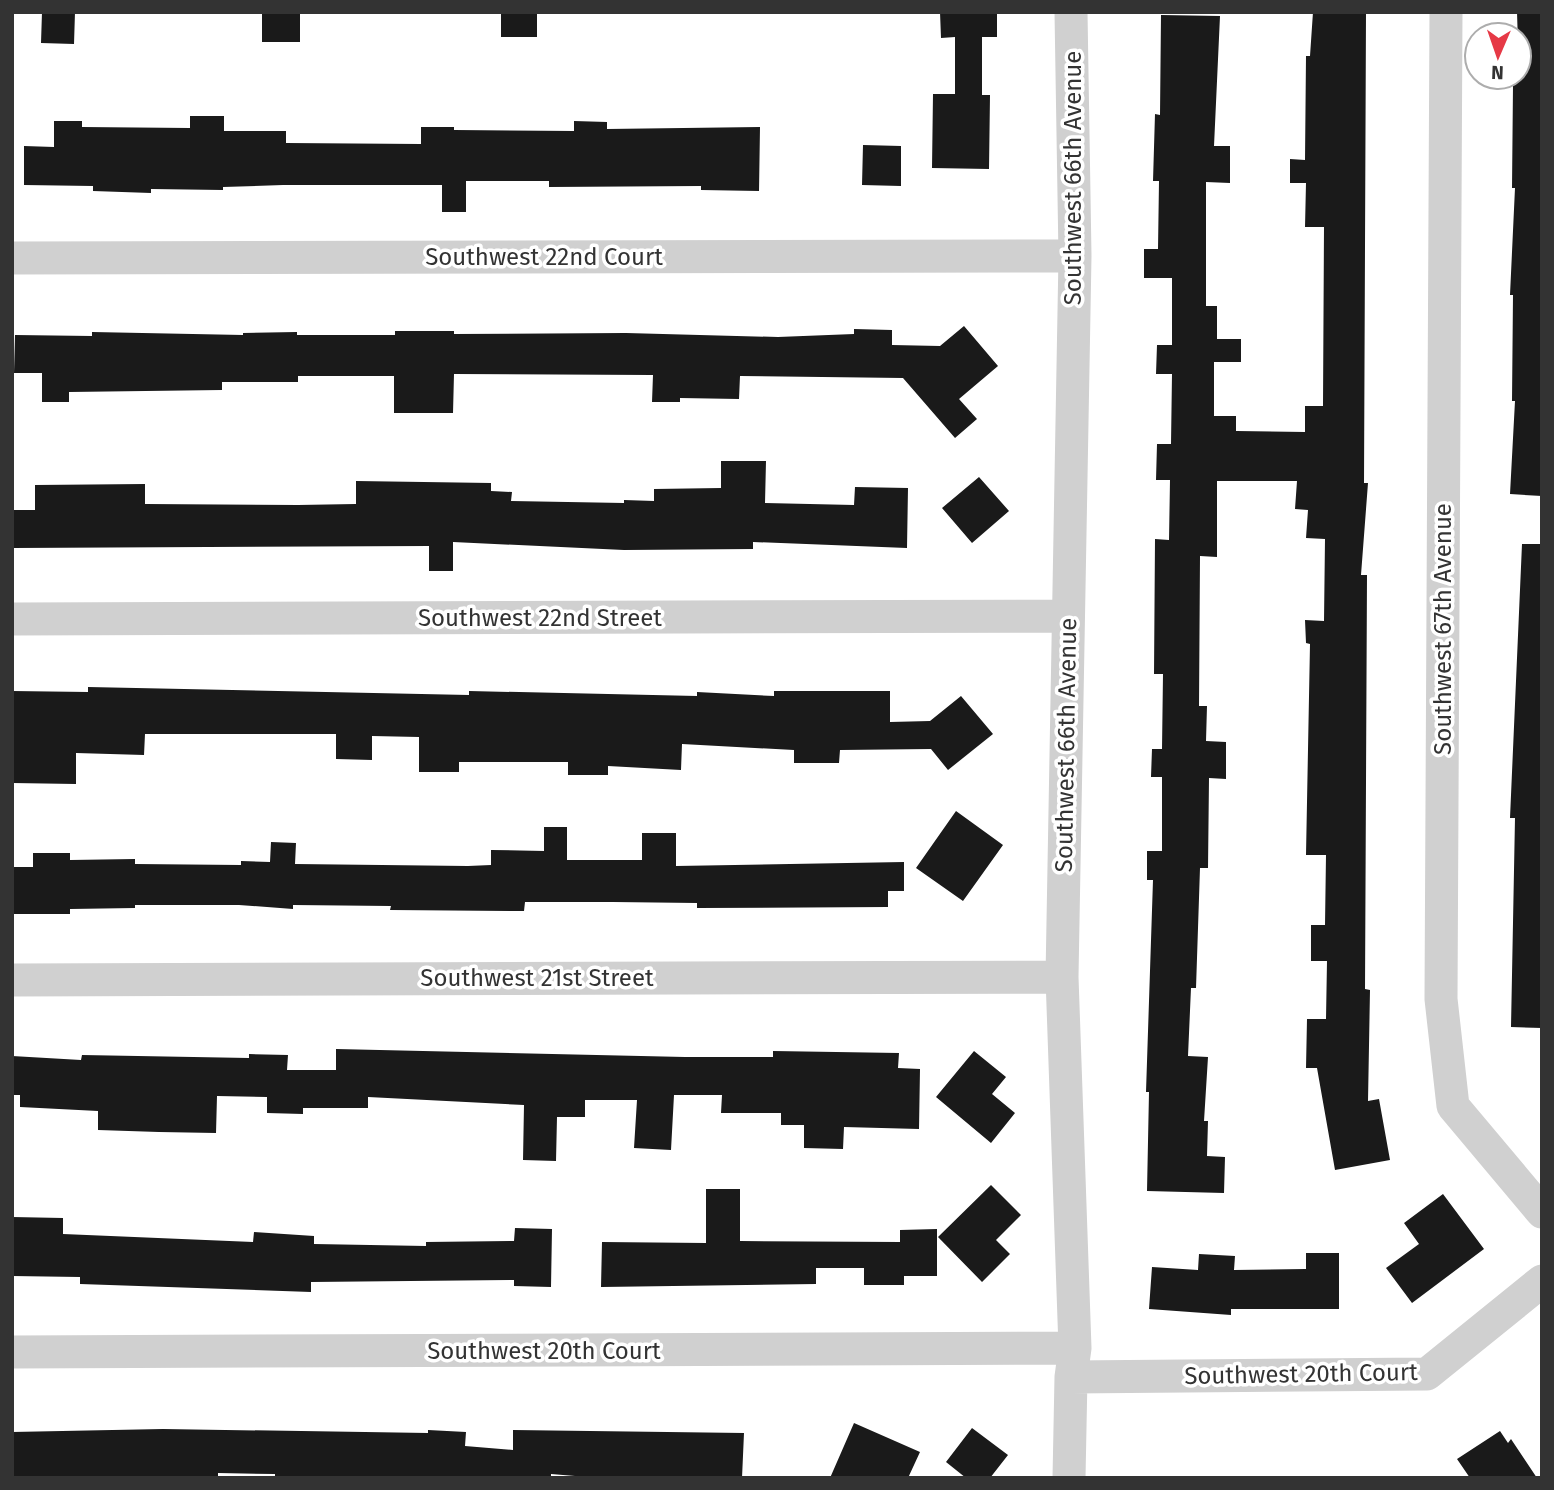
<svg xmlns="http://www.w3.org/2000/svg" width="1554" height="1490" viewBox="0 0 1554 1490" font-family="'Fira Sans',sans-serif">
  <rect width="100%" height="100%" fill="#fff"/>
  <path fill="#1a1a1a" d="M 42,12 L 75,12 L 74,44 L 41,43 Z
    M 262,12 L 300,12 L 300,42 L 262,42 Z
    M 501,12 L 537,12 L 537,37 L 501,37 Z
    M 940,12 L 997,12 L 997,37 L 982,37 L 982,95 L 990,95 L 989,169 L 932,168 L 933,94 L 955,94 L 955,37 L 941,38 Z
    M 1313,12 L 1366,12 L 1364,483 L 1368,483 L 1361,575 L 1367,575 L 1365,989 L 1370,990 L 1368,1101 L 1379,1099 L 1390,1160 L 1335,1170 L 1317,1068 L 1306,1068 L 1307,1019 L 1326,1019 L 1327,961 L 1311,961 L 1311,925 L 1325,925 L 1326,855 L 1306,855 L 1310,644 L 1306,643 L 1305,620 L 1324,621 L 1325,539 L 1306,538 L 1308,510 L 1295,509 L 1297,481 L 1217,481 L 1217,557 L 1200,556 L 1199,706 L 1207,706 L 1206,741 L 1226,742 L 1226,779 L 1209,778 L 1208,868 L 1200,868 L 1196,988 L 1191,988 L 1188,1056 L 1208,1057 L 1204,1121 L 1208,1121 L 1207,1156 L 1225,1157 L 1224,1193 L 1147,1191 L 1149,1092 L 1146,1092 L 1153,880 L 1147,880 L 1147,851 L 1162,851 L 1162,777 L 1151,777 L 1152,749 L 1162,749 L 1163,674 L 1154,674 L 1155,539 L 1169,540 L 1170,480 L 1156,480 L 1157,444 L 1171,444 L 1172,374 L 1156,374 L 1157,345 L 1172,345 L 1172,278 L 1144,278 L 1144,249 L 1158,249 L 1159,181 L 1153,181 L 1155,114 L 1160,115 L 1161,15 L 1220,16 L 1214,146 L 1230,146 L 1230,183 L 1206,182 L 1206,306 L 1217,306 L 1217,339 L 1241,339 L 1241,362 L 1214,362 L 1214,416 L 1236,416 L 1236,431 L 1305,432 L 1305,406 L 1323,406 L 1324,227 L 1305,227 L 1306,183 L 1290,183 L 1290,159 L 1305,160 L 1306,56 L 1310,56 Z
    M 1517,12 L 1542,12 L 1542,496 L 1510,494 L 1515,401 L 1512,401 L 1513,295 L 1510,295 L 1515,188 L 1512,188 L 1513,85 L 1514,77 L 1519,77 Z
    M 190,116 L 224,116 L 224,131 L 286,131 L 286,143 L 421,144 L 421,127 L 454,127 L 454,130 L 574,131 L 574,121 L 607,122 L 607,129 L 760,127 L 759,191 L 701,190 L 701,186 L 549,187 L 549,181 L 466,181 L 466,212 L 442,212 L 442,185 L 283,185 L 223,187 L 223,190 L 151,189 L 151,193 L 93,191 L 93,186 L 24,185 L 24,146 L 54,147 L 54,121 L 82,121 L 82,127 L 190,128 Z
    M 863,145 L 901,146 L 901,186 L 862,185 Z
    M 964,326 L 998,366 L 959,399 L 977,419 L 955,438 L 903,378 L 740,376 L 739,399 L 680,398 L 680,402 L 652,402 L 653,375 L 454,374 L 453,413 L 394,413 L 394,376 L 298,376 L 298,382 L 222,382 L 222,390 L 69,392 L 69,402 L 42,402 L 42,373 L 14,373 L 15,335 L 92,336 L 92,332 L 243,335 L 243,333 L 297,332 L 297,335 L 395,335 L 395,331 L 454,331 L 454,334 L 626,333 L 778,337 L 854,334 L 854,329 L 892,330 L 892,345 L 940,346 Z
    M 721,461 L 766,461 L 765,503 L 854,505 L 855,487 L 908,488 L 907,548 L 753,542 L 753,549 L 624,550 L 453,542 L 453,571 L 429,571 L 429,546 L 12,548 L 13,510 L 35,510 L 35,485 L 145,484 L 145,504 L 298,505 L 356,504 L 356,481 L 491,483 L 491,491 L 512,492 L 511,501 L 624,503 L 624,500 L 654,501 L 654,489 L 721,488 Z
    M 979,477 L 1009,511 L 972,543 L 942,508 Z
    M 1522,544 L 1542,544 L 1542,1028 L 1511,1027 L 1515,818 L 1510,818 Z
    M 88,687 L 469,695 L 469,691 L 697,696 L 697,692 L 774,696 L 774,691 L 890,691 L 890,722 L 930,721 L 961,696 L 993,734 L 948,770 L 931,749 L 840,750 L 839,763 L 794,763 L 794,750 L 682,744 L 681,770 L 608,766 L 608,775 L 568,775 L 568,762 L 459,762 L 459,772 L 419,772 L 419,737 L 372,736 L 372,760 L 336,759 L 336,734 L 145,734 L 144,755 L 76,753 L 76,784 L 12,783 L 12,691 L 88,692 Z
    M 956,811 L 1003,845 L 963,901 L 916,868 Z
    M 544,827 L 567,827 L 567,860 L 642,860 L 642,833 L 676,833 L 676,866 L 904,862 L 904,891 L 888,891 L 888,907 L 697,908 L 697,903 L 613,902 L 525,902 L 524,911 L 390,910 L 391,906 L 293,905 L 293,909 L 239,905 L 135,905 L 135,908 L 70,909 L 70,914 L 14,914 L 14,867 L 33,867 L 33,853 L 70,853 L 70,860 L 135,859 L 135,864 L 241,865 L 241,861 L 270,862 L 271,842 L 296,843 L 295,864 L 468,866 L 491,865 L 491,850 L 544,851 Z
    M 336,1049 L 685,1057 L 773,1057 L 773,1051 L 899,1053 L 898,1068 L 920,1069 L 919,1129 L 844,1127 L 843,1149 L 804,1148 L 804,1125 L 781,1125 L 781,1113 L 721,1113 L 722,1095 L 674,1095 L 671,1150 L 634,1148 L 637,1100 L 585,1100 L 585,1117 L 557,1117 L 556,1161 L 523,1160 L 524,1105 L 368,1097 L 368,1108 L 303,1108 L 303,1114 L 267,1113 L 267,1097 L 217,1096 L 216,1133 L 159,1132 L 98,1130 L 98,1111 L 20,1107 L 20,1095 L 12,1095 L 12,1056 L 81,1060 L 82,1055 L 249,1058 L 249,1054 L 288,1055 L 287,1070 L 336,1070 Z
    M 974,1051 L 1006,1077 L 992,1094 L 1015,1113 L 991,1143 L 936,1097 Z
    M 991,1185 L 1021,1215 L 996,1240 L 1010,1254 L 982,1282 L 938,1237 Z
    M 706,1189 L 740,1189 L 740,1241 L 900,1242 L 900,1230 L 937,1229 L 937,1276 L 904,1276 L 904,1285 L 864,1285 L 864,1268 L 816,1268 L 816,1284 L 601,1287 L 602,1242 L 706,1243 Z
    M 1443,1194 L 1484,1249 L 1412,1303 L 1386,1268 L 1419,1244 L 1404,1223 Z
    M 12,1217 L 63,1218 L 63,1234 L 253,1242 L 254,1232 L 314,1236 L 314,1244 L 426,1246 L 426,1242 L 514,1241 L 515,1228 L 552,1229 L 551,1287 L 514,1286 L 514,1280 L 311,1282 L 311,1292 L 80,1284 L 80,1277 L 12,1276 Z
    M 1306,1253 L 1339,1253 L 1339,1309 L 1231,1309 L 1231,1315 L 1149,1309 L 1152,1267 L 1198,1270 L 1199,1254 L 1235,1256 L 1234,1270 L 1306,1269 Z
    M 854,1423 L 920,1452 L 908,1478 L 830,1478 Z
    M 972,1428 L 1008,1455 L 990,1478 L 966,1478 L 946,1462 Z
    M 163,1429 L 428,1433 L 428,1430 L 466,1432 L 465,1446 L 513,1450 L 513,1430 L 744,1433 L 742,1478 L 599,1478 L 551,1474 L 551,1478 L 275,1478 L 275,1474 L 218,1473 L 218,1478 L 12,1478 L 12,1432 Z
    M 1500,1431 L 1508,1443 L 1511,1439 L 1537,1478 L 1470,1478 L 1457,1459 Z"/>
  <g fill="none" stroke-linecap="round" stroke-linejoin="round">
    <path stroke="#d0d0d0" stroke-width="33" d="M 1446,12 L 1441,999 L 1453,1106 L 1542,1212
      M 12,258 L 1075,256
      M 12,619 L 1068,616
      M 12,980 L 1062,977
      M 12,1352 L 1075,1348
      M 1071,1377 L 1427,1374 L 1542,1281
      M 1069,1478 L 1071,1377 L 1075,1348 L 1062,977 L 1075,256 L 1071,12"/>
  </g>
  <g text-anchor="middle" dominant-baseline="central" stroke-width="7" stroke-linejoin="round" paint-order="stroke">
    <g font-size="24" fill="#333" stroke="#fff">
      <text transform="translate(1073 178) rotate(-90)">Southwest 66th Avenue</text>
      <text x="544" y="257">Southwest 22nd Court</text>
      <text x="540" y="618">Southwest 22nd Street</text>
      <text transform="translate(1443 629) rotate(-90)">Southwest 67th Avenue</text>
      <text transform="translate(1066 745) rotate(-89)">Southwest 66th Avenue</text>
      <text x="537" y="978">Southwest 21st Street</text>
      <text x="544" y="1351">Southwest 20th Court</text>
      <text transform="translate(1301 1374) rotate(-1)">Southwest 20th Court</text>
    </g>
  </g>
  <rect width="1554" height="1490" fill="none" stroke="#333333" stroke-width="28"/>
  <g transform="translate(1498 56) rotate(182)"><circle r="33" fill="#ffffff" stroke="#adadad" stroke-width="2"/>
  <path d="M0-5L12 26L0 18L-12 26Z" fill="#e63946"/>
  <text y="-10" font-size="19" font-weight="bold" text-anchor="middle" fill="#333333">N</text>
  </g>
</svg>
